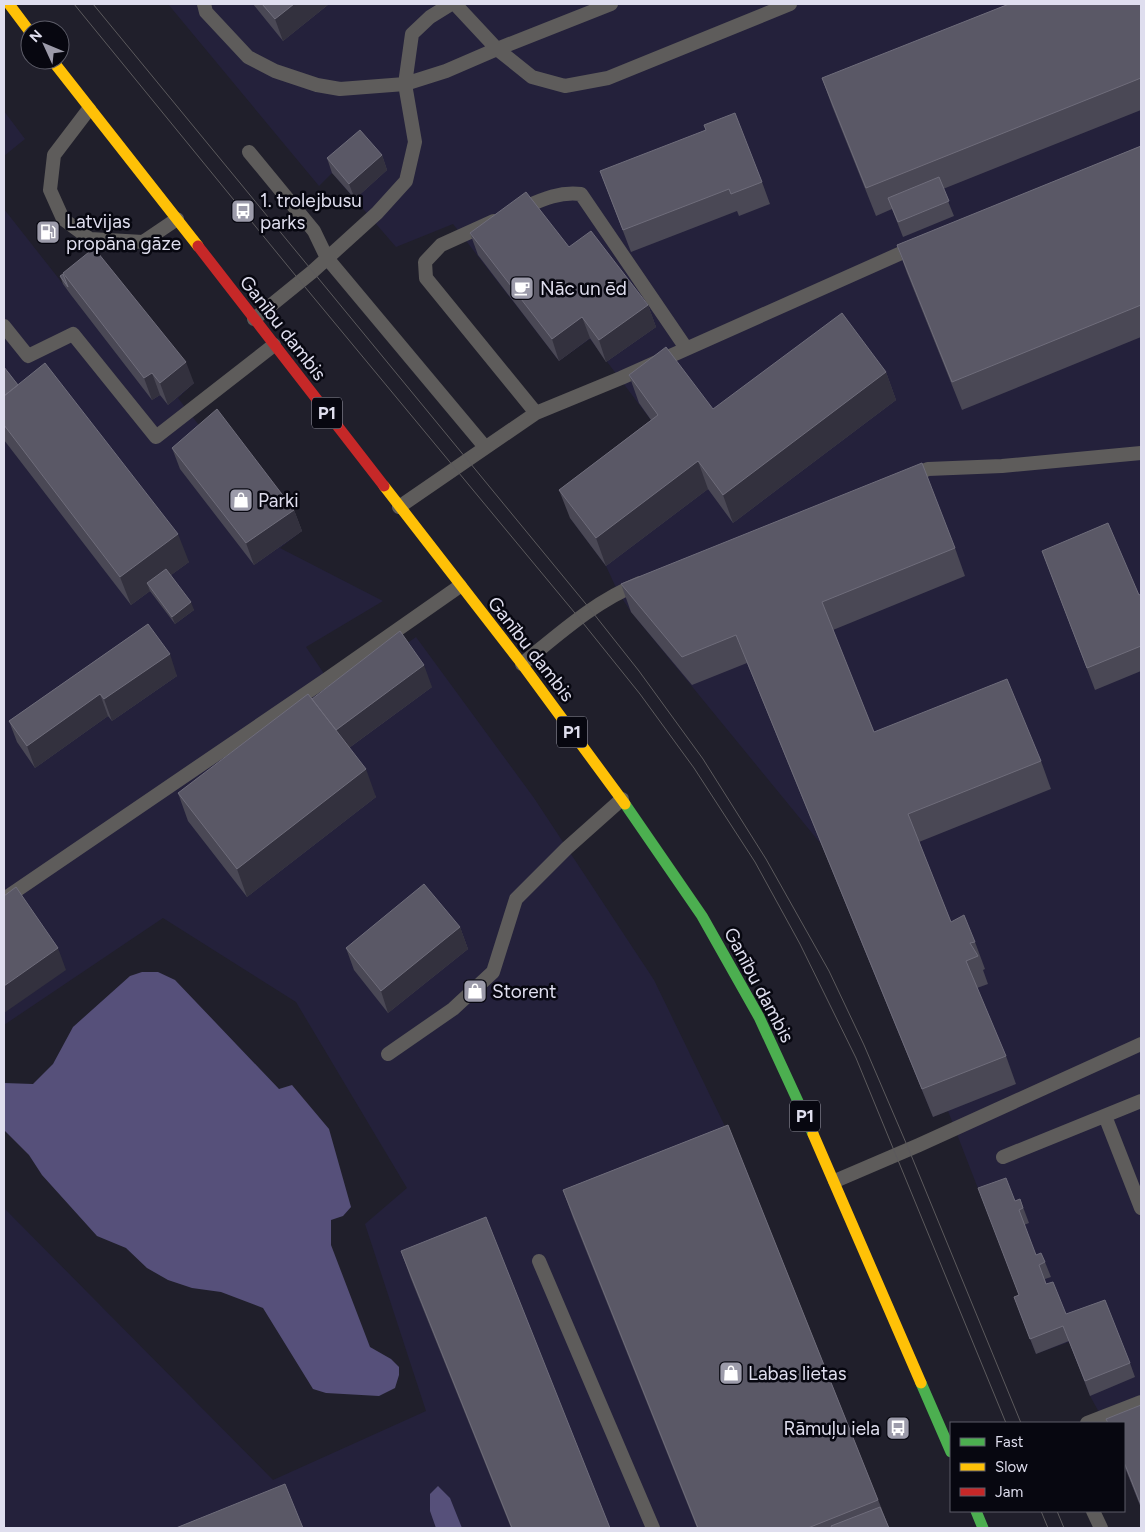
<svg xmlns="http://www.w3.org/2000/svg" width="1145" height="1532" viewBox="0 0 1145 1532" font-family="Figtree,sans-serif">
  <rect width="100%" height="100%" fill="#201f2b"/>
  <path fill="#24213b" d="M 168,4 L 1141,4 L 1141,1508 L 1124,1465 L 1124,1423 L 1105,1423 L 1090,1396 L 1069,1342 L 1036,1354 L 1019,1312 L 1025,1310 L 948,1111 L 933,1117 L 821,844 L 631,612 L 618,592 L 606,566 L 570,518 L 668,443 L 590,339 L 559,361 L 453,224 L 396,247 L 332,173 L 319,186 Z
    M 4,111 L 25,139 L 4,156 Z
    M 4,209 L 63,284 L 102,270 L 194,383 L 178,398 L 212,442 L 225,431 L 302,531 L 280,548 L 383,601 L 306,647 L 337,693 L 416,637 L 534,798 L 654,980 L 738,1153 L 888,1528 L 4,1528 L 4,1208 L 273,1480 L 426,1411 L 365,1224 L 407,1188 L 296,1002 L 163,918 L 4,1025 Z"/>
  <path fill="#56507a" d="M 142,972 L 158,972 L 175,980 L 279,1089 L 292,1085 L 329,1129 L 351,1207 L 343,1216 L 331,1220 L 331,1245 L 370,1347 L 391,1359 L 399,1367 L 399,1375 L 395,1388 L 379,1396 L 326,1393 L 313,1389 L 263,1308 L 221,1292 L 192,1288 L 168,1280 L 147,1268 L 126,1248 L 97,1236 L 42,1175 L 29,1155 L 4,1130 L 4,1083 L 33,1084 L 53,1064 L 73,1027 L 130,976 Z
    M 438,1486 L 450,1498 L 462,1528 L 436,1528 L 430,1511 L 430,1494 Z"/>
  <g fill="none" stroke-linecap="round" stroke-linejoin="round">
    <path stroke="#5e5c5b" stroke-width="14" d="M 204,4 L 206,12 L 248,57 L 275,71 L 317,85 L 340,89 L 405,84 L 446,71 L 497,49 L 611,4
      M 455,4 L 497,49 L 532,77 L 565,86 L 608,78 L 790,4
      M 89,109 L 54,155 L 50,190 L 63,219 L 90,239 L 143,242 L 177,219
      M 249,152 L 314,231 L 327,258 L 485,447
      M 518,210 C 539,201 558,191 581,194 L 686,348
      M 494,221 L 441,245 L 425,262 L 426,278 L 536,413
      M 254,319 L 312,272 L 377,213 L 406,181 L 415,142 L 405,84 L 412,34 L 430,17 L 451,4
      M 4,326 L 28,356 L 73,334 L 156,437 L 274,345
      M 909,477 L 928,469 L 1002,466 L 1141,453
      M 399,507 L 536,413 L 621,378 L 917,246
      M 522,664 C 559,634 595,601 640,583
      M 4,899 L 327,679 L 460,586
      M 388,1054 L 453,1009 L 493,972 L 516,899 L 567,848 L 622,799
      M 1105,1116 L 1141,1208
      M 1003,1157 L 1141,1101
      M 835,1181 L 919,1145 L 1141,1044
      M 539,1261 L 653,1528
      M 1087,1423 L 1141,1402
      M 1093,1511 L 1101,1528"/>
    <path stroke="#4caf50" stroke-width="11" d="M 625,804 L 702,916 L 759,1017 L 813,1134
      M 921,1383 L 951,1452
      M 976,1511 L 983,1528"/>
    <path stroke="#ffc107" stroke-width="11" d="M 9,4 L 30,32
      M 52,60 L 198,246
      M 384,486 L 522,664 L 625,804
      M 813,1134 L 921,1383"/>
    <path stroke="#c62828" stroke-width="11" d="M 198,246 L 384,486"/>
    <path stroke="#5c5a5d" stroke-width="1" d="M 74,4 L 300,281 L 579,618 L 640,694 L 694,768 L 755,862 L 800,944 L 856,1058 L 1006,1423
      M 93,4 L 590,609 L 639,671 L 703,759 L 766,859 L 829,971 L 864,1045 L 909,1150 L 1021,1423
      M 1041,1511 L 1048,1528
      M 1057,1511 L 1064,1528"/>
  </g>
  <path fill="#4a4855" d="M 253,4 L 329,4 L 283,41 Z
    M 1141,4 L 1141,110 L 943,189 L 954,216 L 903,237 L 892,209 L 876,216 L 832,106 L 822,78 Z
    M 1141,146 L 1141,337 L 962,410 L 907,273 L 897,245 Z
    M 382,155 L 387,170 L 355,199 L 332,173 L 327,158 Z
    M 600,171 L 762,182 L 770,204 L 739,216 L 737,211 L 631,252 Z
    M 470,233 L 569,247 L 648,305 L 656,327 L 606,362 L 590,338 L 559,361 L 478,255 Z
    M 63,274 L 194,383 L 168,405 L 160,395 L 152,400 L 71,295 L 63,284 L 60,276 Z
    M 4,367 L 18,385 L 189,562 L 171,575 L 194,610 L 175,624 L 150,591 L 131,605 L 4,440 Z
    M 886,372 L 896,400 L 733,523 L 708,489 L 606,566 L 570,518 L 559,490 L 651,420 L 639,403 L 629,375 L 713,409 Z
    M 172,448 L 294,510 L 302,531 L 254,565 L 180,469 Z
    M 955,548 L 965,576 L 833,630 L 874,732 L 1041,761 L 1051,789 L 919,842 L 951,922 L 975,942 L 985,969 L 983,970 L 988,984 L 977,988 L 1006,1056 L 1016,1084 L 933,1117 L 747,663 L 692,685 L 631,612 L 621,584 Z
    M 1042,551 L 1139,595 L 1141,594 L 1141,671 L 1095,690 Z
    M 148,624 L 177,676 L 112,721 L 108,716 L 35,768 L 17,742 L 9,721 Z
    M 432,687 L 349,748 L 376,797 L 247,897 L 188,821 L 178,793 L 312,699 Z
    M 460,927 L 468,949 L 388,1013 L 354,970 L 346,948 Z
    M 728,1125 L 881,1507 L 889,1528 L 697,1528 L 573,1218 L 563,1190 Z
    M 1020,1199 L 1029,1223 L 1024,1225 L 1036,1255 L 1045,1262 L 1051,1277 L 1045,1279 L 1046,1284 L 1066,1314 L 1130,1363 L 1135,1377 L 1090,1396 L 1069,1341 L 1036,1354 L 1014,1297 L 1019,1295 L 1015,1201 Z
    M 401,1251 L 610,1528 L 511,1528 L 411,1279 Z
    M 1141,1405 L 1141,1508 L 1124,1465 L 1124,1423 Z"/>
  <path fill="#33313e" d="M 294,4 L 329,4 L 283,41 L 275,19 Z
    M 382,155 L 387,170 L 355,199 L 349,184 Z
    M 648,305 L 656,327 L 606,362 L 599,340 Z
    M 582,317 L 590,338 L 559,361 L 552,339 Z
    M 186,362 L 194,383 L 168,405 L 160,383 Z
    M 886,372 L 896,400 L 733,523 L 723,495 Z
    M 152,373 L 160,395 L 152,400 L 144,378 Z
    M 698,461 L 708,489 L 606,566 L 596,538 Z
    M 294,510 L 302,531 L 254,565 L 246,543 Z
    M 178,534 L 189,562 L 152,589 L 147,583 L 150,591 L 131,605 L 120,577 Z
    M 191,602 L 194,610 L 175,624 L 172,617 Z
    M 170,654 L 177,676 L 112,721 L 104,699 Z
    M 424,665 L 432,687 L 342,753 L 334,732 Z
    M 100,694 L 108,716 L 35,768 L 27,746 Z
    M 366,769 L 376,797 L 247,897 L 237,869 Z
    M 460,927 L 468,949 L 388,1013 L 381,991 Z
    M 58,948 L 66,970 L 4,1013 L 4,986 Z"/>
  <path fill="#5a5866" stroke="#6f6d7b" d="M 262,4 L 294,4 L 275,19 Z
    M 1009,4 L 1141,4 L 1141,78 L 866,188 L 822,78 Z
    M 735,113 L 762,182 L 731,194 L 729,189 L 623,230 L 600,171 L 706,130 L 704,125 Z
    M 360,130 L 382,155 L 349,184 L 327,158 Z
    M 1141,146 L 1141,305 L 952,382 L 897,245 Z
    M 939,177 L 949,201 L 898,222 L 888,198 Z
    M 526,192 L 569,247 L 591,231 L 648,305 L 599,340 L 582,317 L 552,339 L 470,233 Z
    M 94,248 L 186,362 L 160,383 L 152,373 L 144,378 L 63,273 Z
    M 63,274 L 68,287 L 60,276 Z
    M 842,313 L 886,372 L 723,495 L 698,461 L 596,538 L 559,490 L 658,415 L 629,375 L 666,347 L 713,409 Z
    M 45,363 L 178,534 L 120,577 L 4,425 L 4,396 Z
    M 4,367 L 18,385 L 4,396 Z
    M 217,409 L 294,510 L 246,543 L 172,448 Z
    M 922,463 L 955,548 L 822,602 L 874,732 L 1007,679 L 1041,761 L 908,814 L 951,922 L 964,915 L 975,942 L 970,943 L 978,956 L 966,961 L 1006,1056 L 922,1089 L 736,635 L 682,657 L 621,584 Z
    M 1108,523 L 1139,595 L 1141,594 L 1141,646 L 1087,668 L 1042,551 Z
    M 166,569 L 191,602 L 172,617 L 147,583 Z
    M 148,624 L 170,654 L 104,699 L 100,694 L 27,746 L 9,721 Z
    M 400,631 L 424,665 L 336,730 L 312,699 Z
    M 308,694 L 366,769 L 237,869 L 178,793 Z
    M 424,884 L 460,927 L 381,991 L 346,948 Z
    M 16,887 L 58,948 L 4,986 L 4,896 Z
    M 728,1125 L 878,1500 L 808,1528 L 698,1528 L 563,1190 Z
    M 1006,1178 L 1015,1201 L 1020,1199 L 1023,1208 L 1019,1210 L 1036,1255 L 1041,1253 L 1045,1262 L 1039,1265 L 1046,1284 L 1053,1282 L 1066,1314 L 1105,1300 L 1130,1363 L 1085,1381 L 1063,1326 L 1030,1339 L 1014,1297 L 1019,1295 L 978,1188 Z
    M 486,1217 L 610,1528 L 512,1528 L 401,1251 Z
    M 1141,1405 L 1141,1505 L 1124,1462 L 1124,1423 L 1108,1423 L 1106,1419 Z
    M 285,1484 L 303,1528 L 176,1528 Z
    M 880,1507 L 889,1528 L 832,1528 L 831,1526 Z"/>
  <defs>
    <g id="bus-square" transform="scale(1.25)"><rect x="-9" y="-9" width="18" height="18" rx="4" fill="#9c9baa" stroke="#070710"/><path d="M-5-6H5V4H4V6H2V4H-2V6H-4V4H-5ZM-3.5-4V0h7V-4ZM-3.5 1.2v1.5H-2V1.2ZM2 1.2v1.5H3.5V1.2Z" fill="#fff"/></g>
    <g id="fuel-square" transform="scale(1.25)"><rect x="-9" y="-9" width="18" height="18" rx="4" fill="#9c9baa" stroke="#070710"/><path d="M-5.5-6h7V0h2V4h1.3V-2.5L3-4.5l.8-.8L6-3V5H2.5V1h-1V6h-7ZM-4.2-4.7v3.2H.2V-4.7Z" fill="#fff"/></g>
    <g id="cafe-square" transform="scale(1.25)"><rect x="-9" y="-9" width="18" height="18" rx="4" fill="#9c9baa" stroke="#070710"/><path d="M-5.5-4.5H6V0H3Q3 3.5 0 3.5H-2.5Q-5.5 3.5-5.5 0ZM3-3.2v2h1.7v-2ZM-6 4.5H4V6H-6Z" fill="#fff"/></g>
    <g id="shop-square" transform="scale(1.25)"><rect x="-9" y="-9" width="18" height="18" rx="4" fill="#9c9baa" stroke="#070710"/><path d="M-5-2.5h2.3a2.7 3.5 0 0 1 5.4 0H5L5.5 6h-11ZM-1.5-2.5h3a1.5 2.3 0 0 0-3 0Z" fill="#fff"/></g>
  </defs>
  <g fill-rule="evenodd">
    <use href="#bus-square" x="243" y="211"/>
    <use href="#fuel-square" x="48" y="232"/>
    <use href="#cafe-square" x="522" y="288"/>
    <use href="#shop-square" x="241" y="500"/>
    <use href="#shop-square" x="475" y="991"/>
    <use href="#shop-square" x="731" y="1373"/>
    <use href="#bus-square" x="898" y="1428"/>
  </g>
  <g text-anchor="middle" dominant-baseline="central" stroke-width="5" stroke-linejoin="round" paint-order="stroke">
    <g fill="#070710" stroke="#9e9eab" stroke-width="1">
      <rect x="312" y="397.5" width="30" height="31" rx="4"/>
      <rect x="557" y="716.5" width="30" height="31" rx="4"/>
      <rect x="790" y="1100.5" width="30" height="31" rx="4"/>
    </g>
    <g font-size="18" font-weight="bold" fill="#dfdeee">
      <text x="327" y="413">P1</text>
      <text x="572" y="732">P1</text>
      <text x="805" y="1116">P1</text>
    </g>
    <g font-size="19" fill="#dfdeee" stroke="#070710" text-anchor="start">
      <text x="260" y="200">1. trolejbusu<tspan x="260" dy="22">parks</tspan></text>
      <text x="66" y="221">Latvijas<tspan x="66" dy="22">propāna gāze</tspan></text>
      <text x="540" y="288">Nāc un ēd</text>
      <text x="258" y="500">Parki</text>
      <text x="492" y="991">Storent</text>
      <text x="748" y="1373">Labas lietas</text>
      <text x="880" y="1428" text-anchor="end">Rāmuļu iela</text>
    </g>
    <g font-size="19" fill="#dfdeee" stroke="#070710">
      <text transform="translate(283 328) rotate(52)">Ganību dambis</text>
      <text transform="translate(531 649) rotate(52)">Ganību dambis</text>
      <text transform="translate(759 985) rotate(62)">Ganību dambis</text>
    </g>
  </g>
  <rect width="1145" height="1532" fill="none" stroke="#dfdeee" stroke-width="10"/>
  <rect x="950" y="1422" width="175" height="90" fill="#070710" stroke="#5d5d69"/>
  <rect x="960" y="1438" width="25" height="8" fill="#4caf50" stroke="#5d5d69"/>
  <text x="995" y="1447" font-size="15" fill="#dfdeee">Fast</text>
  <rect x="960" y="1463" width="25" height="8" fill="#ffc107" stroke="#5d5d69"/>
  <text x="995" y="1472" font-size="15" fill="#dfdeee">Slow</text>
  <rect x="960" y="1488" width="25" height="8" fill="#c62828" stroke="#5d5d69"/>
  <text x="995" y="1497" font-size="15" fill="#dfdeee">Jam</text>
  <g transform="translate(45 45) rotate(314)"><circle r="24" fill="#070710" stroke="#5d5d69"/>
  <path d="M0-4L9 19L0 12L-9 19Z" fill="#9c9baa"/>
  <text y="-8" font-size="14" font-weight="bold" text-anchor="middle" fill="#dfdeee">N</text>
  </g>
</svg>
